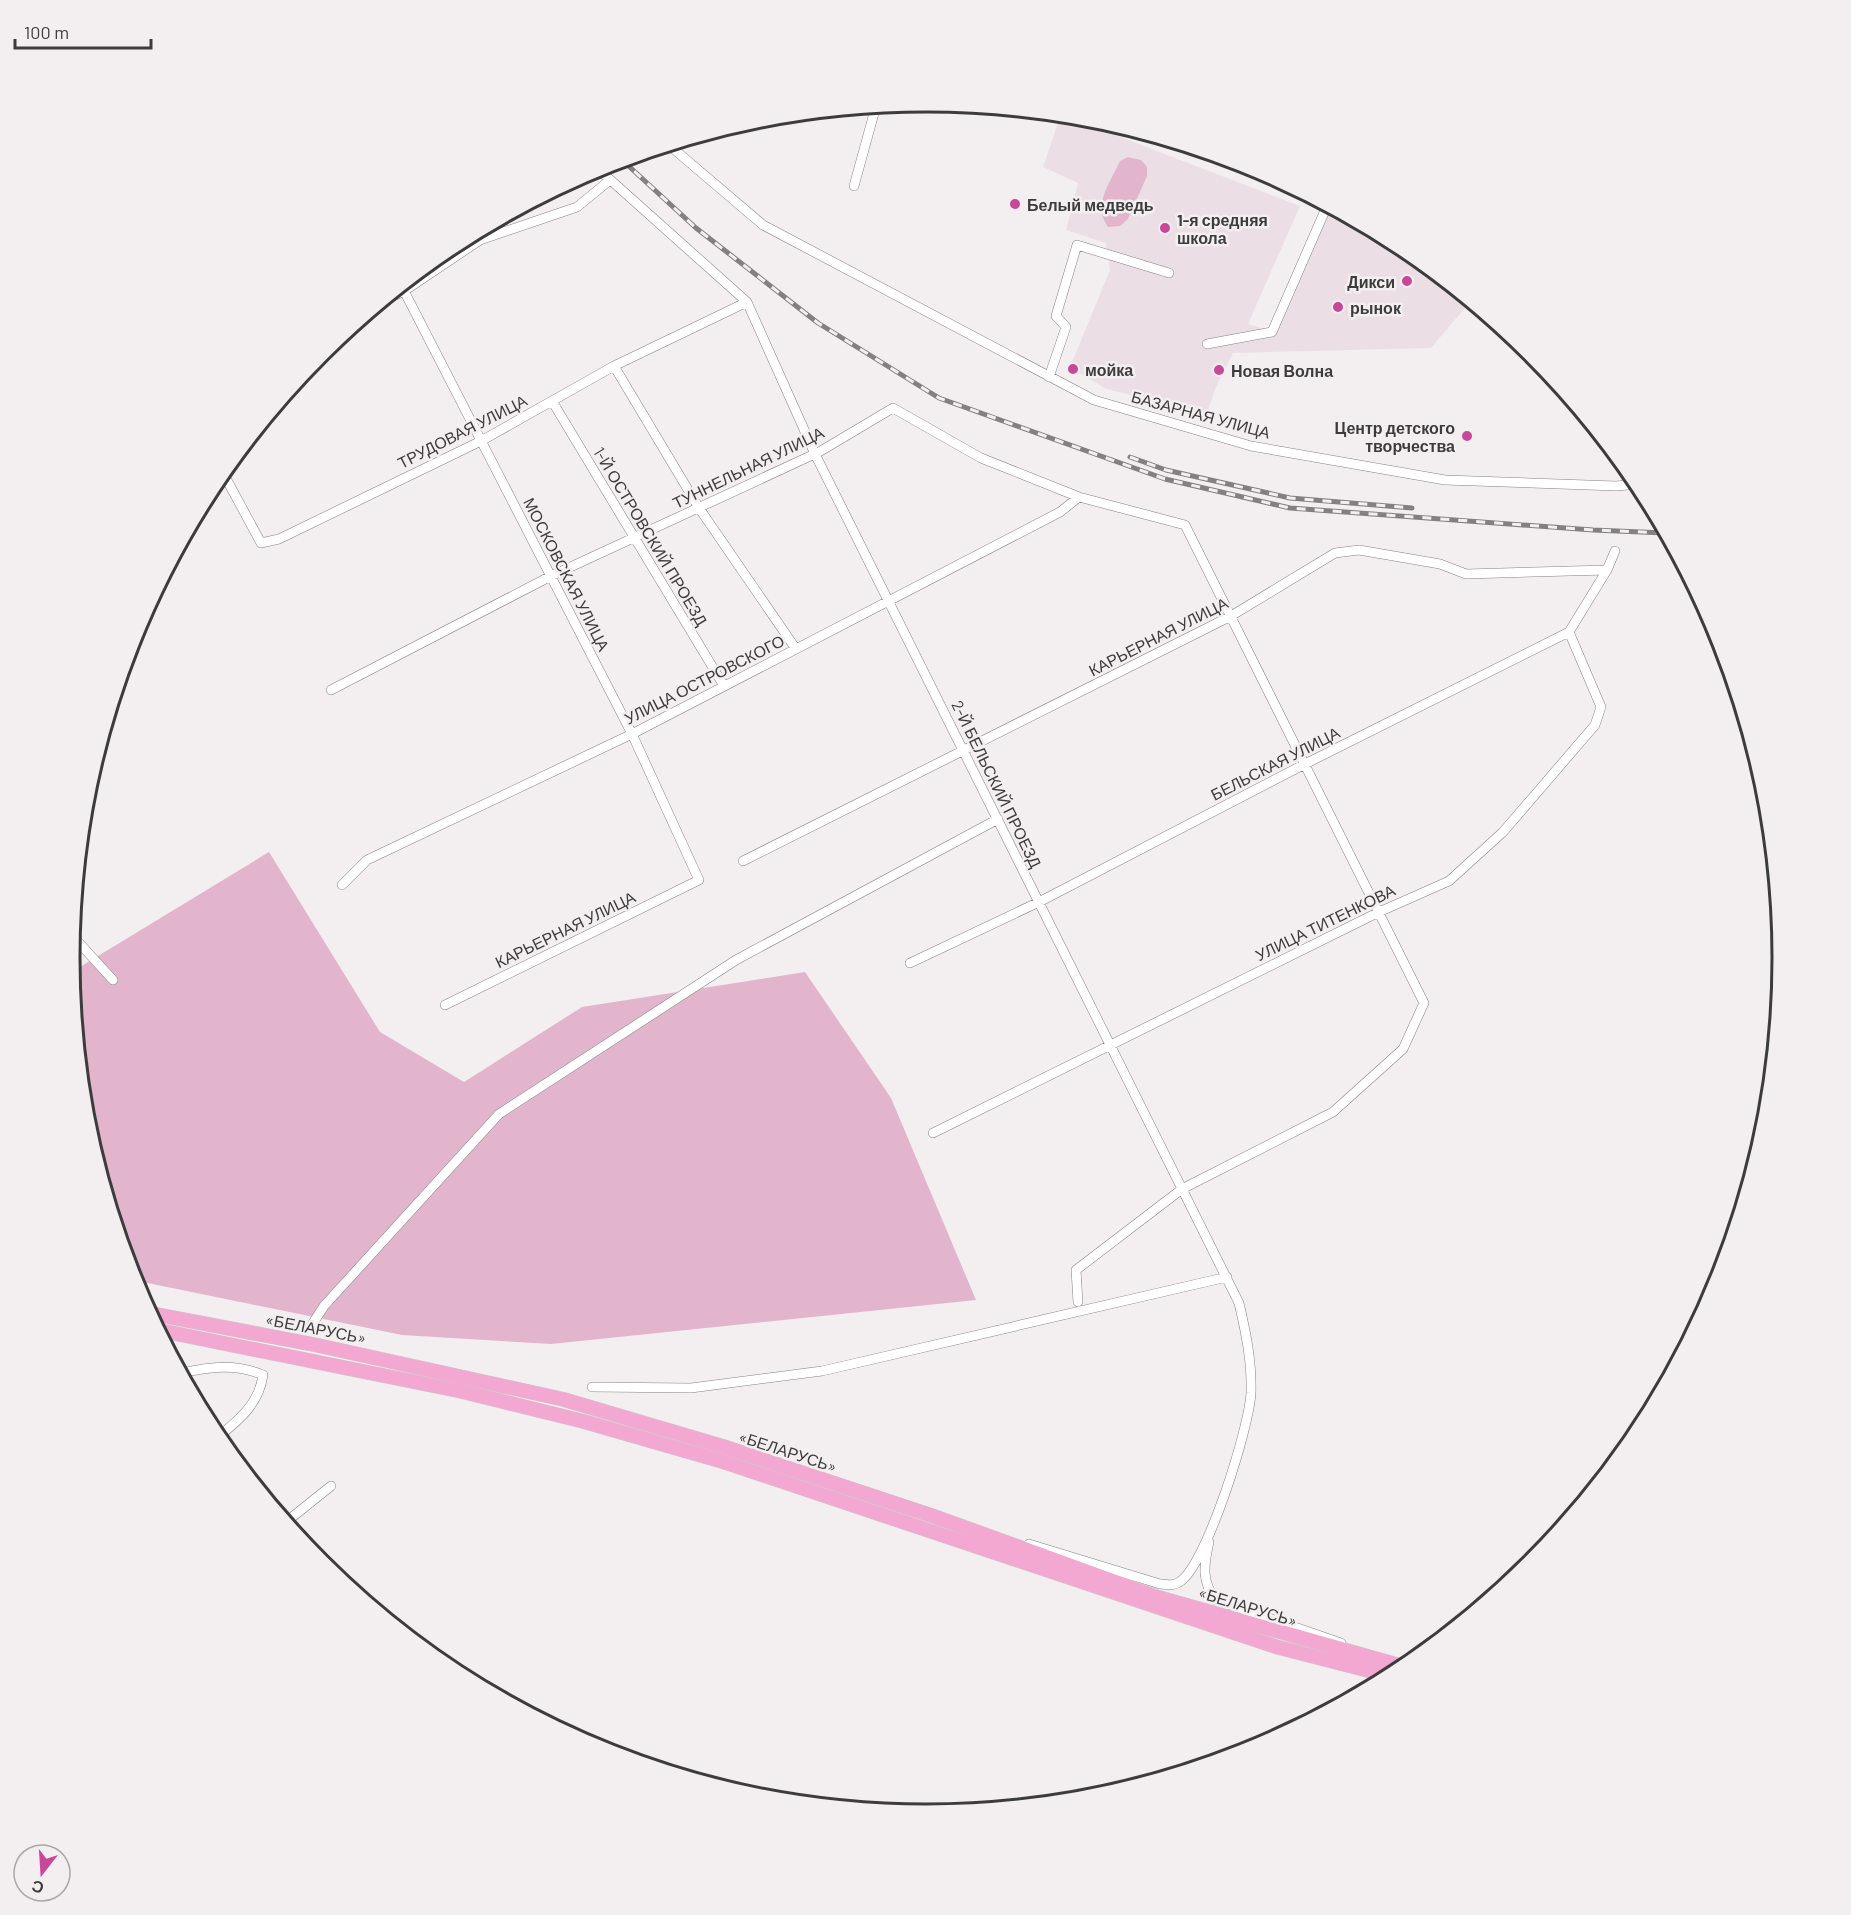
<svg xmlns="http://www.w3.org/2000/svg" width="1851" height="1915" viewBox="0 0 1851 1915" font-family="Barlow,sans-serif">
  <rect width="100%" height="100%" fill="#f3eff1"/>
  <path fill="#ebdfe5" d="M 1061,114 L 1300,206 L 1248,324 L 1271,331 L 1327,206 L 1402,246 L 1470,302 L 1431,348 L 1233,353 L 1216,387 L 1207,413 L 1106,389 L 1070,367 L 1110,270 L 1106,243 L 1066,230 L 1078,183 L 1043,167 Z"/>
  <path fill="#e2b5cc" d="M 1128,157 L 1141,160 L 1147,167 L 1147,176 L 1128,219 L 1120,226 L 1108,227 C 1092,205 1110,183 1120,161 Z
    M 269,852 L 380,1032 L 464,1082 L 582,1007 L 805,972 L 891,1098 L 976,1300 L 551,1344 L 402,1335 L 133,1280 L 85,1124 L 70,973 Z"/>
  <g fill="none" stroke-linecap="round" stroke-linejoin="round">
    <g stroke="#858283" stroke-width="10">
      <path id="minor" d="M 669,145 L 763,225 L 1094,400 L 1251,446 L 1445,480 L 1616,486 L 1639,484
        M 596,167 L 747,302 L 815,454 L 1239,1303 C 1246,1333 1252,1362 1251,1393 C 1249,1428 1208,1560 1181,1581 C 1175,1586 1168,1585 1160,1584 L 1029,1544
        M 854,186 L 876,106
        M 401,285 L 632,734 L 699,880 L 445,1005
        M 381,302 L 404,291 L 480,240 L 577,207 L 610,180
        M 1207,344 L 1272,332 L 1327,206
        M 614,366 L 699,508 L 796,649
        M 1049,377 L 1066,327 L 1056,316 L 1077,245 L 1169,273
        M 552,401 L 724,686
        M 222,471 L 261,543 L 279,539 L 481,441 L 614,366 L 747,302
        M 331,690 L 551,576 L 819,452 L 893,408 L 981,458 L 1079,497 L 1185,525 L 1424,1003 L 1403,1049 L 1333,1112 L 1182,1189 L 1076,1270 L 1078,1302
        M 743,861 L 1231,616 L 1335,553 L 1359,550 L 1440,564 L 1466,574 L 1607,570
        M 342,885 L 367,860 L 632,734 L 1060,512 L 1079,497
        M 71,934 L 113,980
        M 910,963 L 1039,902 L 1305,764 L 1569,632 L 1607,570 L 1615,551
        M 933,1133 L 1379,912 L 1449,881 L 1503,832 L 1595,725 L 1601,707 L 1569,632
        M 313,1323 L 324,1306 L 499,1114 L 736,960 L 998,819
        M 181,1373 C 210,1367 235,1363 263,1375 C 259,1404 239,1420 217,1438
        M 592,1387 L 691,1388 L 822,1371 L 1227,1277
        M 286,1522 L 331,1486
        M 1209,1542 C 1204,1564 1201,1582 1216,1600 L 1341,1643"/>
    </g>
    <g stroke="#cdcccc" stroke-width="15">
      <path id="highway" d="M 149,1313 L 316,1345 L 562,1399 L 728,1448 L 933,1516 L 1157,1597 L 1405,1667
        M 158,1330 L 460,1391 L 582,1421 L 721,1461 L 1277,1647 L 1390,1676"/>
    </g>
    <use href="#minor" stroke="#fff" stroke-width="9"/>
    <use href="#highway" stroke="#f2a8d0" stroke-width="14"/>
    <g stroke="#828080" stroke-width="5">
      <path id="rail" d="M 621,159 L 696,228 L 818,323 L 939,398 L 1165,479 L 1290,508 L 1593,530 L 1665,533
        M 1130,457 L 1166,470 L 1290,498 L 1412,508"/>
    </g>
    <use href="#rail" stroke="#f3eff1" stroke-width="3" stroke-dasharray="9" stroke-linecap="butt"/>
  </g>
  <g fill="#c64896" stroke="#f3eff1" stroke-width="2">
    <circle cx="1015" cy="204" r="6"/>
    <circle cx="1165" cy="228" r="6"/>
    <circle cx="1407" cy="281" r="6"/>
    <circle cx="1338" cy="307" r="6"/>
    <circle cx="1073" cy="369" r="6"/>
    <circle cx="1219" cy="370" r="6"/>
    <circle cx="1467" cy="436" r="6"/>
  </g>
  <g text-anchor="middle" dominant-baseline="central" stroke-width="5" stroke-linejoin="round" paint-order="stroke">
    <g font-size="16" font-weight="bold" fill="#3d3c3c" stroke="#f3eff1" text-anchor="start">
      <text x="1027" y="204">Белый медведь</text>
      <text x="1177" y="219">1-я средняя<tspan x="1177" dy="18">школа</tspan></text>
      <text x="1395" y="281" text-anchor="end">Дикси</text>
      <text x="1350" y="307">рынок</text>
      <text x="1085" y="369">мойка</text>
      <text x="1231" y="370">Новая Волна</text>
      <text x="1455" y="427" text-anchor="end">Центр детского<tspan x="1455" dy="18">творчества</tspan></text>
    </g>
    <g font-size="16" fill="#3d3c3c" stroke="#f3eff1">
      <text transform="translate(1201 414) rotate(15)">БАЗАРНАЯ УЛИЦА</text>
      <text transform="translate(462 431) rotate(-27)">ТРУДОВАЯ УЛИЦА</text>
      <text transform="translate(748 467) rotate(-26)">ТУННЕЛЬНАЯ УЛИЦА</text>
      <text transform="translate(651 536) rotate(59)">1-Й ОСТРОВСКИЙ ПРОЕЗД</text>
      <text transform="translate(567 574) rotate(63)">МОСКОВСКАЯ УЛИЦА</text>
      <text transform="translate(1158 636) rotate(-27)">КАРЬЕРНАЯ УЛИЦА</text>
      <text transform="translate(704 679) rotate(-27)">УЛИЦА ОСТРОВСКОГО</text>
      <text transform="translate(1275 763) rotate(-27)">БЕЛЬСКАЯ УЛИЦА</text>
      <text transform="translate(997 784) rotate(64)">2-Й БЕЛЬСКИЙ ПРОЕЗД</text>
      <text transform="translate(1325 922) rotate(-26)">УЛИЦА ТИТЕНКОВА</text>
      <text transform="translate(565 929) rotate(-26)">КАРЬЕРНАЯ УЛИЦА</text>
      <text transform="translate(316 1328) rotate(11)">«БЕЛАРУСЬ»</text>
      <text transform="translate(788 1451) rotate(18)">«БЕЛАРУСЬ»</text>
      <text transform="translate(1248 1606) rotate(17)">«БЕЛАРУСЬ»</text>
    </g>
  </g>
  <path d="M0 0H1851V1915H0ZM80 958a846 846 0 1 1 1692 0a846 846 0 1 1-1692 0Z" fill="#f3eff1" fill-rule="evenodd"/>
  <path fill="none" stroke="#3d3c3c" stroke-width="3" d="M80 958a846 846 0 1 1 1692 0a846 846 0 1 1-1692 0Z"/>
  <g transform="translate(42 1873) rotate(197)"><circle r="28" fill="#f3eff1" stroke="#aaa7a9" stroke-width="1.5"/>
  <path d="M0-4.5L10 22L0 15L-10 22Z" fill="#c64896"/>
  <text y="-9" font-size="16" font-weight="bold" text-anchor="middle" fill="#3d3c3c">С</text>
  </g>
  <path d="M15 39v9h136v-9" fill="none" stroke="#3d3c3c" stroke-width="3"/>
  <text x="24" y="39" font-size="18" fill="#3d3c3c" stroke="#f3eff1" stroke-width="4.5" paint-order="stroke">100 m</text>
</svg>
